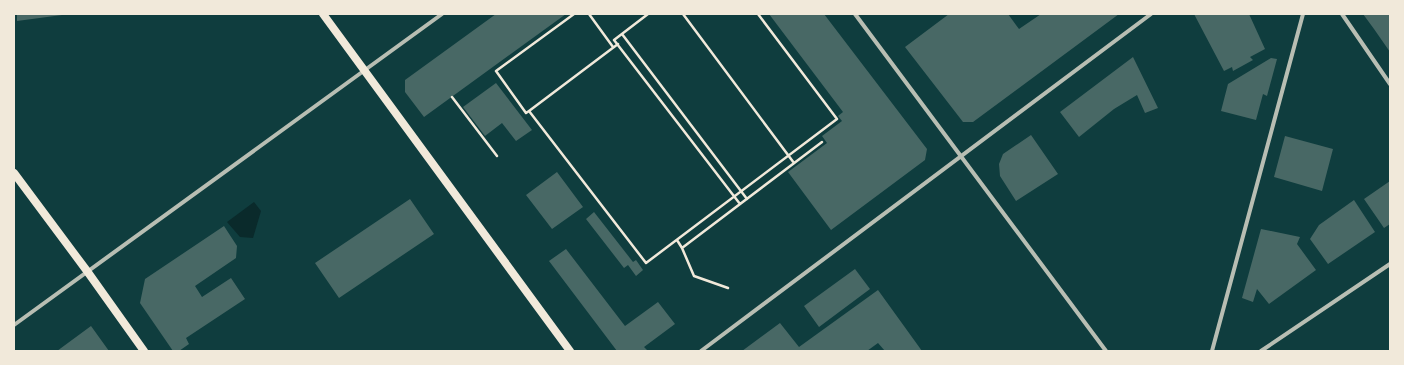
<svg xmlns="http://www.w3.org/2000/svg" width="1404" height="365" viewBox="0 0 1404 365" font-family="Karla,sans-serif">
  <rect width="100%" height="100%" fill="#0f3d3e"/>
  <path fill="#0a2a2b" d="M 254,202 L 261,211 L 253,238 L 240,237 L 227,222 Z"/>
  <path fill="#486865" d="M 17,14 L 62,14 L 62,15 L 17,21 Z
    M 496,14 L 566,14 L 424,117 L 405,92 L 405,80 Z
    M 769,14 L 824,14 L 927,149 L 925,160 L 831,230 L 788,172 L 827,143 L 822,136 L 842,121 L 838,116 L 843,112 Z
    M 949,14 L 1008,14 L 1019,29 L 1041,14 L 1119,14 L 973,122 L 963,122 L 905,47 Z
    M 1194,14 L 1249,14 L 1265,49 L 1250,57 L 1253,60 L 1233,71 L 1232,67 L 1224,71 Z
    M 1363,14 L 1390,14 L 1390,52 L 1374,29 Z
    M 1133,57 L 1158,108 L 1145,113 L 1137,95 L 1114,109 L 1079,137 L 1060,112 Z
    M 1271,58 L 1277,59 L 1267,96 L 1263,94 L 1256,120 L 1221,111 L 1228,84 Z
    M 496,83 L 532,130 L 516,141 L 502,123 L 485,136 L 463,107 Z
    M 1031,135 L 1058,174 L 1016,201 L 1000,176 L 999,164 L 1003,154 Z
    M 1285,136 L 1333,149 L 1322,191 L 1274,177 Z
    M 557,172 L 583,207 L 552,229 L 526,195 Z
    M 1390,181 L 1390,224 L 1384,228 L 1364,199 Z
    M 410,199 L 434,234 L 339,298 L 315,263 Z
    M 1354,200 L 1375,232 L 1328,264 L 1310,239 L 1319,225 Z
    M 594,212 L 633,262 L 636,260 L 643,270 L 636,276 L 628,265 L 624,268 L 586,219 Z
    M 224,226 L 237,246 L 236,258 L 195,286 L 202,297 L 231,278 L 245,299 L 186,338 L 189,344 L 179,351 L 173,351 L 140,303 L 145,279 Z
    M 1261,229 L 1300,237 L 1297,244 L 1316,270 L 1269,304 L 1257,289 L 1253,302 L 1242,298 Z
    M 566,249 L 625,326 L 658,302 L 675,324 L 644,347 L 648,351 L 617,351 L 549,261 Z
    M 855,269 L 870,289 L 819,327 L 804,306 Z
    M 878,290 L 922,351 L 885,351 L 878,343 L 867,351 L 742,351 L 780,323 L 799,347 Z
    M 91,326 L 109,351 L 57,351 Z"/>
  <g fill="none" stroke-linecap="round" stroke-linejoin="round">
    <path stroke="#f1e9da" stroke-width="2.5" d="M 589,14 L 613,47
      M 648,14 L 614,40 L 740,204
      M 683,14 L 794,163
      M 622,34 L 747,199
      M 618,44 L 529,111 L 646,263 L 837,119 L 758,14
      M 452,97 L 497,156
      M 529,111 L 526,113 L 496,71 L 574,14
      M 677,240 L 682,248 L 822,142
      M 682,248 L 694,276 L 728,288"/>
    <path stroke="#b8beb3" stroke-width="4" d="M 855,14 L 1106,351
      M 1342,14 L 1390,84
      M 14,325 L 442,14
      M 701,351 L 1151,14
      M 1212,351 L 1303,14
      M 1261,351 L 1390,264"/>
    <path stroke="#f1e9da" stroke-width="8" d="M 323,14 L 570,351
      M 14,173 L 87,271 L 144,351"/>
  </g>
  <rect width="1404" height="365" fill="none" stroke="#f1e9da" stroke-width="30"/>
</svg>
